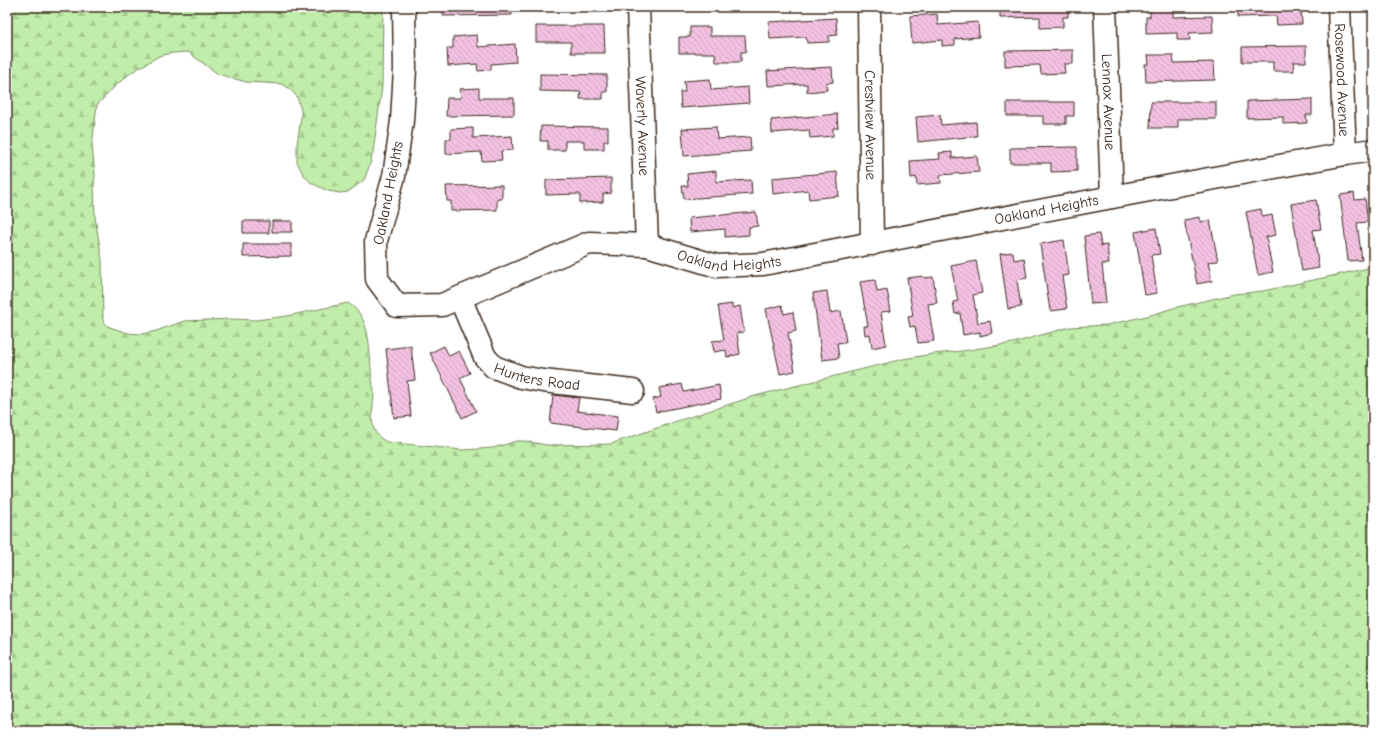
<svg xmlns="http://www.w3.org/2000/svg" width="1380" height="738" viewBox="0 0 1380 738" font-family="'Comic Neue',sans-serif">
  <defs>
    <pattern id="forest-firs" width="22" height="20" patternUnits="userSpaceOnUse"><rect width="22" height="20" fill="#c0edaa"/><path d="M5 1l3.5 6h-7zM16 11l3.5 6h-7z" fill="#a6cb92"/></pattern>
    <pattern id="building-back-hatch" width="6" height="6" patternUnits="userSpaceOnUse"><rect width="6" height="6" fill="#f3c1e2"/><path d="M-1 5l2 2M0 0l6 6M5-1l2 2" fill="none" stroke="#d1a6c1"/></pattern>
  </defs>
  <rect width="100%" height="100%" fill="#fff"/>
  <filter id="ink" filterUnits="userSpaceOnUse"><feTurbulence type="fractalNoise" baseFrequency=".025" numOctaves="2"/><feDisplacementMap in="SourceGraphic" scale="8" xChannelSelector="R" yChannelSelector="G"/><feConvolveMatrix kernelMatrix="1 2 1 2 8 2 1 2 1" color-interpolation-filters="sRGB"/></filter>
  <g filter="url(#ink)">
    <path fill="url(#forest-firs)" stroke="#7e8c64" d="M 7,7 L 383,7 L 382,87 L 373,152 L 370,164 L 364,180 L 348,192 L 340,193 L 328,191 L 311,183 L 303,174 L 297,162 L 297,144 L 301,118 L 301,110 L 297,97 L 292,91 L 282,84 L 246,82 L 218,74 L 188,52 L 172,53 L 159,56 L 132,72 L 115,86 L 97,105 L 92,145 L 95,176 L 94,185 L 95,217 L 102,260 L 103,320 L 107,326 L 128,333 L 142,334 L 156,331 L 184,321 L 231,319 L 256,320 L 287,316 L 348,303 C 376,319 367,363 374,391 C 374,409 365,432 387,442 L 463,450 L 493,448 L 517,441 L 525,441 L 546,445 L 611,444 L 674,422 L 755,396 L 903,359 L 933,354 L 962,351 L 1013,343 L 1070,327 L 1107,325 L 1151,315 L 1173,308 L 1234,294 L 1263,291 L 1373,267 L 1373,731 L 7,731 Z"/>
    <path fill="url(#building-back-hatch)" stroke="#3b2a1e" d="M 443,7 L 512,7 L 512,15 L 443,16 Z
      M 679,7 L 747,7 L 747,10 L 679,9 Z
      M 1000,7 L 1068,7 L 1068,17 L 1063,17 L 1063,27 L 1040,28 L 1040,17 L 1000,18 Z
      M 1150,7 L 1173,7 L 1173,17 L 1212,16 L 1213,32 L 1189,33 L 1190,40 L 1177,40 L 1177,33 L 1146,34 L 1146,17 L 1150,17 Z
      M 1238,7 L 1301,7 L 1302,24 L 1277,25 L 1276,16 L 1238,17 Z
      M 937,14 L 938,25 L 978,22 L 979,37 L 955,39 L 955,45 L 942,46 L 942,40 L 912,43 L 910,16 Z
      M 836,18 L 837,35 L 829,36 L 829,42 L 807,43 L 806,37 L 770,39 L 769,22 Z
      M 536,26 L 604,26 L 605,53 L 571,53 L 571,42 L 536,42 Z
      M 690,27 L 710,27 L 710,36 L 745,36 L 746,52 L 741,52 L 741,62 L 716,62 L 715,53 L 679,53 L 679,37 L 690,37 Z
      M 477,35 L 478,47 L 515,44 L 516,62 L 491,64 L 491,70 L 478,71 L 477,64 L 448,66 L 447,48 L 453,48 L 453,37 Z
      M 1306,46 L 1306,62 L 1293,62 L 1294,71 L 1273,71 L 1273,62 L 1242,62 L 1242,47 Z
      M 1073,50 L 1073,64 L 1064,64 L 1065,73 L 1041,74 L 1040,65 L 1005,66 L 1005,51 Z
      M 1148,55 L 1173,55 L 1174,63 L 1214,62 L 1215,80 L 1146,82 L 1145,64 L 1149,64 Z
      M 832,67 L 833,82 L 826,83 L 827,90 L 807,92 L 807,84 L 768,86 L 767,71 Z
      M 540,74 L 607,75 L 607,92 L 603,92 L 603,99 L 580,99 L 581,92 L 540,91 Z
      M 710,79 L 711,90 L 748,87 L 749,103 L 681,108 L 680,92 L 685,92 L 684,81 Z
      M 479,88 L 479,98 L 514,98 L 514,115 L 446,116 L 447,98 L 461,98 L 460,89 Z
      M 1312,99 L 1312,115 L 1306,115 L 1307,123 L 1283,124 L 1283,117 L 1247,118 L 1247,101 Z
      M 1007,102 L 1074,102 L 1074,116 L 1066,116 L 1066,124 L 1043,124 L 1043,116 L 1007,116 Z
      M 1151,102 L 1216,102 L 1216,119 L 1178,119 L 1178,128 L 1150,128 Z
      M 837,114 L 838,128 L 833,128 L 833,136 L 810,138 L 809,130 L 772,133 L 771,120 Z
      M 940,115 L 941,125 L 976,122 L 977,136 L 918,142 L 916,117 Z
      M 541,126 L 608,127 L 608,141 L 604,141 L 604,149 L 584,149 L 584,141 L 565,141 L 565,150 L 548,150 L 548,141 L 540,141 Z
      M 716,127 L 717,139 L 750,137 L 751,151 L 684,156 L 682,129 Z
      M 473,128 L 473,138 L 512,136 L 513,150 L 501,151 L 502,160 L 482,161 L 481,152 L 446,154 L 446,139 L 451,139 L 451,129 Z
      M 1077,147 L 1077,171 L 1051,172 L 1051,163 L 1010,163 L 1010,148 Z
      M 952,152 L 952,158 L 977,156 L 979,172 L 940,175 L 941,183 L 917,185 L 916,177 L 911,178 L 910,161 L 940,159 L 939,153 Z
      M 716,171 L 716,182 L 751,180 L 752,194 L 684,199 L 682,186 L 688,186 L 687,174 Z
      M 837,172 L 839,196 L 809,199 L 808,190 L 773,194 L 772,178 Z
      M 611,178 L 611,193 L 603,194 L 603,202 L 580,203 L 580,194 L 546,195 L 546,180 Z
      M 502,185 L 502,199 L 497,199 L 497,210 L 451,211 L 451,201 L 447,201 L 446,186 Z
      M 1354,193 L 1355,200 L 1365,199 L 1368,222 L 1357,223 L 1362,260 L 1348,261 L 1340,195 Z
      M 1316,200 L 1321,229 L 1313,230 L 1319,268 L 1302,271 L 1291,204 Z
      M 1261,209 L 1262,217 L 1272,215 L 1276,235 L 1266,237 L 1273,272 L 1258,275 L 1246,212 Z
      M 756,212 L 758,226 L 749,227 L 749,235 L 725,237 L 725,229 L 690,232 L 689,218 Z
      M 1200,217 L 1201,222 L 1210,220 L 1218,261 L 1208,262 L 1212,281 L 1197,284 L 1184,220 Z
      M 243,221 L 269,221 L 269,233 L 243,233 Z
      M 272,221 L 292,221 L 292,232 L 272,232 Z
      M 1156,228 L 1160,254 L 1151,255 L 1157,293 L 1145,295 L 1135,232 Z
      M 1099,234 L 1101,246 L 1107,245 L 1109,264 L 1102,264 L 1106,303 L 1091,304 L 1084,236 Z
      M 1064,240 L 1069,275 L 1062,276 L 1067,309 L 1050,311 L 1040,244 Z
      M 243,244 L 291,244 L 291,256 L 243,257 Z
      M 1013,252 L 1014,260 L 1024,258 L 1027,278 L 1017,280 L 1021,307 L 1008,309 L 1000,254 Z
      M 976,261 L 982,293 L 973,295 L 978,323 L 990,321 L 992,333 L 980,336 L 980,332 L 963,335 L 960,313 L 955,314 L 953,302 L 958,301 L 951,266 Z
      M 923,276 L 924,278 L 933,277 L 937,303 L 928,304 L 934,341 L 918,343 L 915,326 L 910,327 L 908,317 L 913,316 L 907,278 Z
      M 875,280 L 877,292 L 887,290 L 891,311 L 881,312 L 886,345 L 872,348 L 870,334 L 865,335 L 864,326 L 868,326 L 860,282 Z
      M 827,291 L 830,313 L 841,311 L 846,342 L 837,343 L 839,358 L 822,360 L 813,293 Z
      M 732,304 L 732,308 L 740,306 L 744,332 L 737,333 L 740,354 L 727,357 L 726,350 L 714,352 L 712,341 L 724,340 L 718,306 Z
      M 782,305 L 784,314 L 793,312 L 796,331 L 788,333 L 795,371 L 780,374 L 766,309 Z
      M 411,346 L 415,380 L 407,381 L 411,416 L 394,418 L 386,349 Z
      M 444,346 L 449,356 L 459,351 L 470,373 L 460,378 L 476,411 L 462,418 L 430,353 Z
      M 682,384 L 684,392 L 719,385 L 721,399 L 656,412 L 653,399 L 661,397 L 659,388 Z
      M 553,395 L 579,398 L 577,411 L 618,416 L 616,431 L 550,423 Z"/>
    <g fill="none" stroke-linecap="round" stroke-linejoin="round">
      <g stroke="#3b2a1e" stroke-width="25">
        <g id="street">
          <path id="s1" d="M 404,7 L 405,69 L 402,121 L 394,176 L 376,241 L 377,279 L 397,306 L 442,305 L 589,243 L 647,245 L 717,266 L 763,264 L 1112,197 L 1345,154 L 1373,150"/>
          <path id="s2" d="M 638,7 L 647,245"/>
          <path id="s3" d="M 869,7 L 872,244"/>
          <path id="s4" d="M 1105,7 L 1112,197"/>
          <path id="s5" d="M 1339,7 L 1345,154"/>
          <path id="s6" d="M 460,298 L 485,357 L 494,367 L 521,377 L 543,381 L 633,391"/>
        </g>
      </g>
      <use href="#street" stroke="#fff" stroke-width="22"/>
    </g>
  </g>
  <g text-anchor="middle" dominant-baseline="central" stroke-width="3" stroke-linejoin="round" paint-order="stroke">
    <g font-size="15" fill="#3b2a1e" stroke="#fff">
      <text stroke="none"><textPath href="#s5" startOffset="73">Rosewood Avenue</textPath></text>
      <text stroke="none"><textPath href="#s4" startOffset="95">Lennox Avenue</textPath></text>
      <text stroke="none"><textPath href="#s3" startOffset="118">Crestview Avenue</textPath></text>
      <text stroke="none"><textPath href="#s2" startOffset="119">Waverly Avenue</textPath></text>
      <text transform="translate(388 193) rotate(-79)">Oakland Heights</text>
      <text stroke="none"><textPath href="#s1" startOffset="979">Oakland Heights</textPath></text>
      <text stroke="none"><textPath href="#s1" startOffset="656">Oakland Heights</textPath></text>
      <text stroke="none"><textPath href="#s6" startOffset="122">Hunters Road</textPath></text>
    </g>
  </g>
  <rect width="1380" height="738" fill="none" stroke="#fff" stroke-width="24"/>
  <rect x="12" y="12" width="1356" height="714" fill="none" stroke="#3b2a1e" stroke-width="1.5" filter="url(#ink)"/>
</svg>
